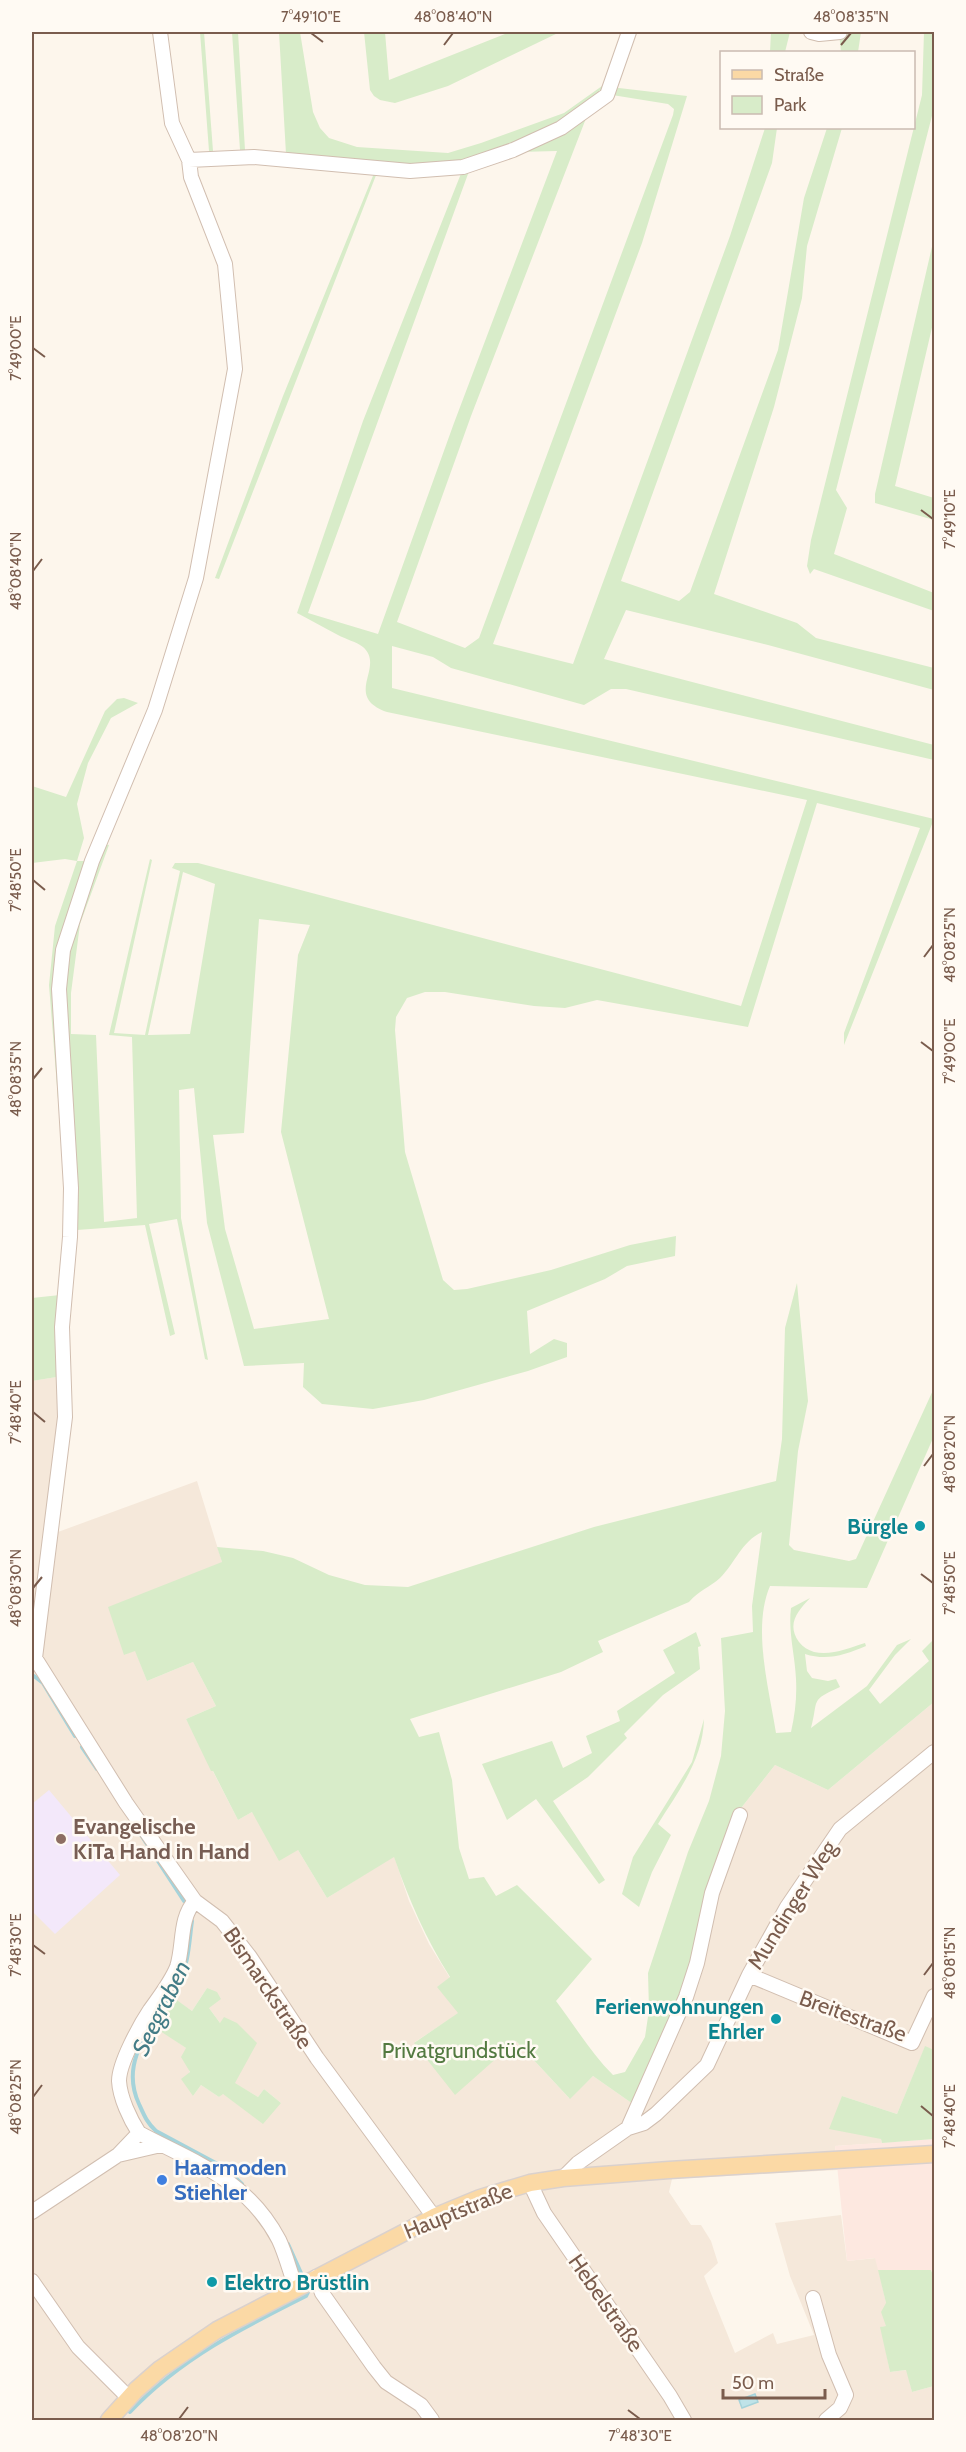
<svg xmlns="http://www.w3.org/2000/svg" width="966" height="2452" viewBox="0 0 966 2452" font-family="Cabin,sans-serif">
  <rect width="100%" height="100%" fill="#fdf6ec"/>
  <path fill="#f5e8da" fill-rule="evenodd" d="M 69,1375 L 70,1416 L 58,1532 L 197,1481 L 222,1562 L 124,1655 L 135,1650 L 147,1681 L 193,1662 L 216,1706 L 186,1719 L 238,1820 L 252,1812 L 298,1850 L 327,1898 L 394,1856 L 409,1901 L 429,1944 L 450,1978 L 438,1987 L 459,2013 L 415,2042 L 516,2041 L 569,2098 L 593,2076 L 633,2104 L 734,1817 L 775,1765 L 828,1790 L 934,1702 L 934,2050 L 925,2047 L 897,2114 L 842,2096 L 881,2139 L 882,2143 L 835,2146 L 838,2170 L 672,2179 L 669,2192 L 691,2225 L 701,2225 L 711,2241 L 718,2263 L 704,2276 L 735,2353 L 773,2333 L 777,2344 L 814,2335 L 790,2276 L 775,2223 L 841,2215 L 847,2261 L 876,2258 L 886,2303 L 886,2326 L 881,2327 L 890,2372 L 907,2370 L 912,2392 L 934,2386 L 934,2420 L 32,2420 L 32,1631 L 35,1625 L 34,1596 L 32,1593 L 32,1381 ZM 207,1988 L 209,2008 L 220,2023 L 234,2083 L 258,2097 L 264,2089 L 281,2103 L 222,2094 L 219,2097 L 201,2085 L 193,2096 L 186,2048 L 173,2039 L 173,1998 L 192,2011 Z"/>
  <path fill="#fde8e0" d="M 934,2139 L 934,2278 L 931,2270 L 878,2270 L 875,2258 L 847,2261 L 835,2146 Z"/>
  <path fill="#f3e8fa" d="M 49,1790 L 120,1875 L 55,1934 L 32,1911 L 32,1804 Z"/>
  <path fill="#d8ecc9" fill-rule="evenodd" d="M 200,32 L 204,32 L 213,151 L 209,151 Z
    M 232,32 L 238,32 L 245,150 L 240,150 Z
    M 279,32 L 300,32 L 313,112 L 320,128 L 329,138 L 357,147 L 448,153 L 481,143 L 564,113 L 602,86 L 687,96 L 642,243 L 493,644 L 573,664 L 730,236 L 765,128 L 777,128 L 772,163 L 621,581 L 679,601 L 690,592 L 778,350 L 804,198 L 827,128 L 842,128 L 807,246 L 802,298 L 774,407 L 714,594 L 797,623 L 816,638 L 934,668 L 934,690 L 768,645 L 626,610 L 604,659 L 934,745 L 934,760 L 626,689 L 611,689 L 584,705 L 451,668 L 433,657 L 392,646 L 392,688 L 934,819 L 844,1045 L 844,1033 L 920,828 L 817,803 L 748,1027 L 597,1000 L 565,1008 L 534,1006 L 445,992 L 425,992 L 407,998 L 396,1017 L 395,1030 L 405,1152 L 443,1280 L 454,1290 L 467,1289 L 551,1270 L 630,1245 L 676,1236 L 675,1256 L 627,1266 L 605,1279 L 527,1311 L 530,1354 L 554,1339 L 567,1343 L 567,1357 L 528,1371 L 424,1400 L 373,1409 L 322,1404 L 303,1387 L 304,1363 L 244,1366 L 207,1223 L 194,1088 L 179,1090 L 181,1218 L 208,1360 L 205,1359 L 177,1219 L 149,1224 L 175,1334 L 170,1336 L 145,1225 L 77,1230 L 66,1342 L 69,1375 L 32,1381 L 32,1298 L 60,1295 L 65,1188 L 49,985 L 55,926 L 77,861 L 65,859 L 32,863 L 32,786 L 66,797 L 105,711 L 117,699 L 124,698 L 138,703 L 111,718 L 88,763 L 77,804 L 84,838 L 77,861 L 92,861 L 100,843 L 109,845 L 80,924 L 71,993 L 71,1034 L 96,1035 L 104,1222 L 137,1218 L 132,1037 L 109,1035 L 150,859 L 152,860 L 114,1033 L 145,1035 L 180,871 L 172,868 L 175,863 L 198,863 L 741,1006 L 807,800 L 387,712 C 342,696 386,667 363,647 C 357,642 345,639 338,635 C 324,628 311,620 297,613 L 363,421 L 464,166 L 380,165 L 219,579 L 215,578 L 283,396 L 377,166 L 286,154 ZM 606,94 L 668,104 L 674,109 L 673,115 L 479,638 L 465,648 L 397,622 L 471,416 L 590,108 ZM 557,151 L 454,423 L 378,634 L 308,613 L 472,163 L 518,152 ZM 183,872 L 215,884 L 190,1034 L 148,1035 ZM 259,919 L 310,925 L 298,955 L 281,1132 L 329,1319 L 254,1329 L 225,1229 L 213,1135 L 244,1133 Z
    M 364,32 L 385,32 L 389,80 L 510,32 L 560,32 L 448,86 L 395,103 L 380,100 L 374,96 L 370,90 Z
    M 771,32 L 790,32 L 785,52 L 770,52 Z
    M 833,32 L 861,32 L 858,52 L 841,52 L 839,33 Z
    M 924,32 L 934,32 L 934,108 L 836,490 L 847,508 L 834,554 L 934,593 L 934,611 L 814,569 L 810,574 L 807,566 L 811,540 L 922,95 Z
    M 934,238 L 934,319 L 895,486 L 934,498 L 934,520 L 875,503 L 875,494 Z
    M 797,1283 L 808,1401 L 798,1451 L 789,1545 L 794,1550 L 849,1561 L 856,1559 L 934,1388 L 934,1436 L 867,1588 L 770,1586 C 752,1628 769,1688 776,1733 L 791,1732 C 795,1714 797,1698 796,1679 C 795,1655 788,1632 791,1608 L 810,1598 C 798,1611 786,1624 799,1642 C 803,1647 808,1650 814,1652 C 831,1656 849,1648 865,1643 L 866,1646 C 845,1655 827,1661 805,1654 L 807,1671 L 812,1678 L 828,1681 L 836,1679 L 840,1687 C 809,1701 819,1699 811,1728 L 867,1686 L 897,1645 L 911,1639 L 895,1655 L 869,1690 L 880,1704 L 929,1661 L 922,1651 L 934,1639 L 934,1702 L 828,1790 L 775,1765 L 734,1817 L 691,1974 L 633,2104 L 593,2076 L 570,2099 L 516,2041 L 455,2095 L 414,2043 L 458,2013 L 437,1987 L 450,1977 C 426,1939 409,1900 394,1857 L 327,1898 L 298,1850 L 279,1861 L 252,1812 L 238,1820 L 213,1771 L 211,1771 L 186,1719 L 216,1706 L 193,1662 L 147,1681 L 135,1651 L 124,1655 L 108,1607 L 222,1562 L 217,1547 L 263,1551 L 293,1558 L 329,1575 L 365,1585 L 408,1587 L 594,1527 L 776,1481 L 782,1439 L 785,1328 ZM 762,1532 L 752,1606 L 753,1632 L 721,1638 L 725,1711 L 721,1756 L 709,1801 L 688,1852 L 648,1973 L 649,2010 L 645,2037 L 625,2072 L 613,2075 C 591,2053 575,2026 556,2001 L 592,1959 L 517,1885 L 496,1896 L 484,1877 L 469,1879 L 459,1848 L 452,1780 L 439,1732 L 419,1737 L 410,1719 L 561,1672 L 603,1652 L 598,1641 L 689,1602 C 698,1591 710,1587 720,1578 C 736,1562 741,1542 762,1532 Z
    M 696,1632 L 701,1646 L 698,1647 L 700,1669 L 663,1695 L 624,1734 L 627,1738 L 588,1777 L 553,1801 L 605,1880 L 599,1884 L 536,1799 L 507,1820 L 482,1764 L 552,1741 L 563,1768 L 592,1753 L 586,1736 L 620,1721 L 617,1711 L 675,1673 L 663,1650 Z
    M 704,1719 C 703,1760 679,1790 658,1824 L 671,1835 L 652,1872 L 639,1907 L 622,1894 L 633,1857 L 692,1762 Z
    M 207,1988 L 217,1992 L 221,1999 L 209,2008 L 220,2023 L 224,2017 L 237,2023 L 257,2043 L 235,2083 L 258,2097 L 264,2089 L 281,2103 L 263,2124 L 223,2094 L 219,2097 L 201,2085 L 193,2096 L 181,2079 L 190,2072 L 181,2057 L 186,2048 L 154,2027 L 174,1998 L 192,2011 Z
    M 925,2046 L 934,2050 L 934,2139 L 882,2143 L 881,2139 L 829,2129 L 842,2096 L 897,2114 Z
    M 878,2270 L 931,2270 L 934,2278 L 934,2386 L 912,2392 L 906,2370 L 890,2372 L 880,2327 L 886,2326 L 881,2312 L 886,2303 Z"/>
  <path fill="#bfe3e8" stroke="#a5d3da" stroke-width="1.5" d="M 755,2394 L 758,2402 L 742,2408 L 739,2400 Z"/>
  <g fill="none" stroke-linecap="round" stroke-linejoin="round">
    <path stroke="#a5d3da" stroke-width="4" d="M 34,1676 L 43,1683 L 75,1736
      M 82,1747 L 97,1769
      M 141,1835 L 184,1901
      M 192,1921 C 189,1942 189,1964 178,1984 C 158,2022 117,2057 139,2104 C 144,2115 147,2123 156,2131 L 225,2168 L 242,2184
      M 288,2244 L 301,2273
      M 130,2412 C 180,2359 242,2328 306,2296 L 308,2292"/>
    <g stroke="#d1beb0" stroke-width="16">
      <path id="minor" d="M 160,32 L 172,123 L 189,160 L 191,177 L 225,264 L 235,369 L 196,578 L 155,710 L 92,861 L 63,950 L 59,989 L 71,1188 L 70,1237 L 62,1327 L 65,1417 L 35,1658 L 126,1803 L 195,1901 L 222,1921 L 250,1957 L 317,2058 L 434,2217
        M 811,32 L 819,34 L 840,32
        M 189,160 L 254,157 L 410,171 L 463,167 L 513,150 L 561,128 L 607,95 L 629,32
        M 195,1901 C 179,1918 184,1946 177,1967 C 171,1982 160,1996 150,2010 C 140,2025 119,2063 119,2081 C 120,2098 130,2119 139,2133 C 195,2163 247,2179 279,2240 C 286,2255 290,2272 296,2288
        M 749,1975 L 912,2043 L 934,1996
        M 628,2128 L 644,2123 L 656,2114 L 707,2065 L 749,1975 L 787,1907 L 840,1829 L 934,1752
        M 118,2155 L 161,2145
        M 563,2178 L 578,2163 L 628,2128 L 686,1997 L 697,1963 L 712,1893 L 740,1815
        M 530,2183 L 544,2213 L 670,2396 L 684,2420
        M 32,2212 L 118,2155 L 139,2133
        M 316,2277 L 322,2293 L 374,2367 L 386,2382 L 421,2405 L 432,2420
        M 32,2281 L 78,2347 L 129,2398
        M 813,2298 L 829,2355 L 846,2395 L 840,2408 L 826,2420"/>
    </g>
    <g stroke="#dad1cd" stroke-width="19">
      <path id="major" d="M 109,2420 L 136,2390 L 160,2369 L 217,2330 L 434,2217 L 480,2198 L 530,2183 L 563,2178 L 669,2170 L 934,2154"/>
    </g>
    <use href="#minor" stroke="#fff" stroke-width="14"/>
    <use href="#major" stroke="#fbd9a5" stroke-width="16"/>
  </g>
  <path fill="none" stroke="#7a5c4d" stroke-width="2" d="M 311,33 L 323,42M 444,45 L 453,33M 841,45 L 851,33M 33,348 L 45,357M 921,510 L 933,519M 33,571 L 42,559M 33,880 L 45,890M 924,957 L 933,945M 921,1042 L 933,1051M 33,1079 L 42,1068M 33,1412 L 45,1422M 924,1466 L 933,1454M 921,1574 L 933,1583M 33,1588 L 42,1577M 33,1945 L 45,1954M 924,1975 L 933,1963M 33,2097 L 42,2085M 921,2106 L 933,2116M 628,2410 L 640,2419M 179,2419 L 188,2407"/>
  <g fill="#0f9aa8" stroke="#fffaf3" stroke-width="2">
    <circle cx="920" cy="1526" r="6"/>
    <circle cx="776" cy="2019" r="6"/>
    <circle cx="212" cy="2282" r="6"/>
  </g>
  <circle fill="#8d6e63" stroke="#fffaf3" stroke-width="2" cx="61" cy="1839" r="6"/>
  <circle fill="#3f7fe0" stroke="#fffaf3" stroke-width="2" cx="162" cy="2180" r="6"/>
  <g text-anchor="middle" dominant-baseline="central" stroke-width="5" stroke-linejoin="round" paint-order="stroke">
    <g font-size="22" font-weight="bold" fill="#0d838f" stroke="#fffaf3" text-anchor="end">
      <text x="908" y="1526">Bürgle</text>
      <text x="764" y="2006">Ferienwohnungen<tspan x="764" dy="25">Ehrler</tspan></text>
      <text x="224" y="2282" text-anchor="start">Elektro Brüstlin</text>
    </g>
    <g font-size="22" font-weight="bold" fill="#785e54" stroke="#fffaf3" text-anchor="start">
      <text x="73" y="1826">Evangelische<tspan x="73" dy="25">KiTa Hand in Hand</tspan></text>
    </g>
    <g font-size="22" fill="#7a5c4d" stroke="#fffaf3">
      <text transform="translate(792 1905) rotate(-58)">Mundinger Weg</text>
      <text transform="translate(268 1988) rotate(56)">Bismarckstraße</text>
      <text transform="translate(853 2016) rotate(20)">Breitestraße</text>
      <text transform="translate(458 2211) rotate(-22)">Hauptstraße</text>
      <text transform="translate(606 2303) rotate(55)">Hebelstraße</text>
    </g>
    <g font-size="22" fill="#537a41" stroke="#fffaf3">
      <text x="459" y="2050">Privatgrundstück</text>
    </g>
    <g font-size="22" font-weight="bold" fill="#366cbe" stroke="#fffaf3" text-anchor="start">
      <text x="174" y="2167">Haarmoden<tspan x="174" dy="25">Stiehler</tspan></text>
    </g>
    <g font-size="24" font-style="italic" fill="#437c86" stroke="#fffaf3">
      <text transform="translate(161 2008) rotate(-64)">Seegraben</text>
    </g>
  </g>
  <rect width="966" height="2452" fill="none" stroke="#fffaf3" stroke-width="66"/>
  <rect x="720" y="51" width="195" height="78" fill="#fffaf3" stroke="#cabbb1" stroke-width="1.5"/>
  <rect x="732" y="70" width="30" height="9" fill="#fbd9a5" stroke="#cabbb1" stroke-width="1.5"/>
  <text x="774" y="81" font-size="18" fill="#7a5c4d">Straße</text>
  <rect x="732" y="96" width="30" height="18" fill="#d8ecc9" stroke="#cabbb1" stroke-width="1.5"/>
  <text x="774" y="111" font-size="18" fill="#7a5c4d">Park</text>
  <path d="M723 2389v9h102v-9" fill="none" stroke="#7a5c4d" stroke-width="3"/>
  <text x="732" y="2389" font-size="18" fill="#7a5c4d" stroke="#fffaf3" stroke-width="4.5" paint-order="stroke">50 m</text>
  <rect x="33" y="33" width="900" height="2386" fill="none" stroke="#7a5c4d" stroke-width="2"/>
  <g font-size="15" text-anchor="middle" fill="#7a5c4d">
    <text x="311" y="22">7°49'10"E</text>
    <text x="453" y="22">48°08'40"N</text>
    <text x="851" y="22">48°08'35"N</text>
    <text transform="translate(16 348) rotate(-90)" y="5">7°49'00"E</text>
    <text transform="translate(950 519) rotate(-90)" y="5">7°49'10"E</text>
    <text transform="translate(16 571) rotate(-90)" y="5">48°08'40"N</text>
    <text transform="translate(16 880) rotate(-90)" y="5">7°48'50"E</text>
    <text transform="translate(950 945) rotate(-90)" y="5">48°08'25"N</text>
    <text transform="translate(950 1051) rotate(-90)" y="5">7°49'00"E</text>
    <text transform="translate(16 1079) rotate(-90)" y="5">48°08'35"N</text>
    <text transform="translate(16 1412) rotate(-90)" y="5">7°48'40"E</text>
    <text transform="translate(950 1454) rotate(-90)" y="5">48°08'20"N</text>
    <text transform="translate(950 1583) rotate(-90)" y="5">7°48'50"E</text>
    <text transform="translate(16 1588) rotate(-90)" y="5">48°08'30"N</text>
    <text transform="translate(16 1945) rotate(-90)" y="5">7°48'30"E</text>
    <text transform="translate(950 1963) rotate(-90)" y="5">48°08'15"N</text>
    <text transform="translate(16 2097) rotate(-90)" y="5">48°08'25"N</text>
    <text transform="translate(950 2116) rotate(-90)" y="5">7°48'40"E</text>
    <text x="179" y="2441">48°08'20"N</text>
    <text x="640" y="2441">7°48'30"E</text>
  </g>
</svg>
